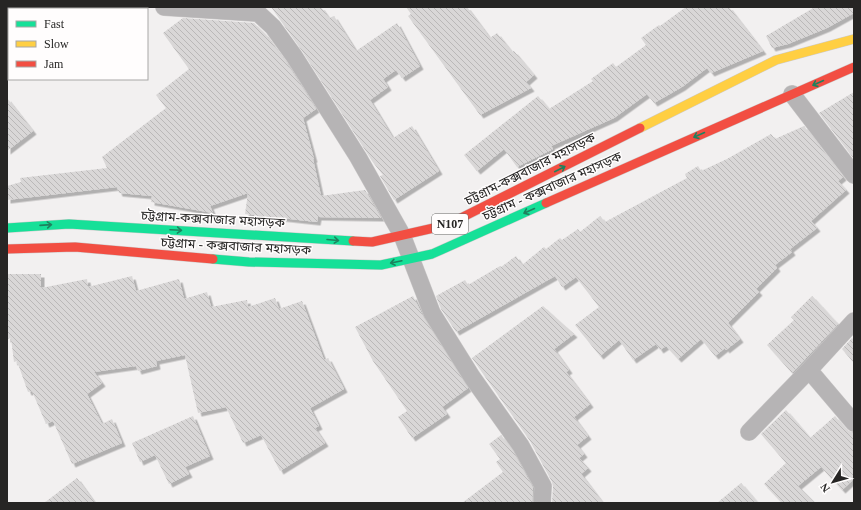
<svg xmlns="http://www.w3.org/2000/svg" width="861" height="510" viewBox="0 0 861 510" font-family="'Times New Roman','Noto Sans Bengali',serif">
  <defs>
    <pattern id="building-back-hatch" width="6" height="6" patternUnits="userSpaceOnUse"><rect width="6" height="6" fill="#d9d7d7"/><path d="M-1 5l2 2M0 0l6 6M5-1l2 2" fill="none" stroke="#bab8b8"/></pattern>
    <filter id="shadow"><feDropShadow dx="3.5" dy="3.5" stdDeviation="0" flood-color="#0004"/></filter>
  </defs>
  <rect width="100%" height="100%" fill="#f2f0f0"/>
  <path fill="url(#building-back-hatch)" filter="url(#shadow)" d="M 271,7 L 321,7 L 329,18 L 334,16 L 356,51 L 397,23 L 420,66 L 402,78 L 396,70 L 383,79 L 388,87 L 370,100 L 393,138 L 412,126 L 439,171 L 394,200 L 380,176 L 383,175 L 372,161 L 302,51 Z
    M 406,7 L 467,7 L 490,38 L 497,33 L 512,52 L 514,51 L 534,75 L 526,82 L 531,88 L 480,115 L 408,16 L 411,14 Z
    M 686,7 L 729,7 L 763,51 L 711,73 L 707,68 L 682,87 L 654,103 L 647,94 L 614,118 L 551,146 L 553,149 L 517,167 L 504,149 L 477,171 L 464,155 L 538,96 L 549,109 L 593,81 L 591,79 L 613,63 L 616,67 L 646,45 L 641,38 L 659,25 L 660,26 Z
    M 815,7 L 854,7 L 854,13 L 827,28 L 788,44 L 772,48 L 766,36 Z
    M 183,18 L 254,23 L 265,34 L 286,62 L 316,109 L 303,118 L 314,159 L 313,159 L 321,196 L 365,190 L 381,218 L 318,217 L 317,222 L 245,214 L 248,193 L 210,206 L 213,213 L 151,202 L 152,196 L 119,193 L 117,187 L 7,200 L 7,186 L 21,182 L 20,178 L 107,168 L 102,157 L 166,108 L 156,95 L 189,69 L 163,33 Z
    M 854,92 L 854,159 L 819,113 Z
    M 7,98 L 33,131 L 7,151 Z
    M 804,126 L 843,177 L 838,181 L 846,190 L 811,221 L 817,228 L 790,249 L 792,252 L 775,265 L 777,268 L 756,289 L 759,292 L 728,323 L 740,339 L 726,350 L 725,348 L 715,356 L 701,339 L 678,359 L 666,346 L 660,350 L 656,344 L 633,360 L 619,340 L 600,356 L 575,325 L 599,307 L 576,277 L 562,287 L 555,276 L 456,332 L 441,309 L 436,296 L 465,280 L 468,285 L 500,266 L 501,267 L 516,256 L 522,265 L 544,247 L 546,249 L 560,238 L 562,240 L 578,229 L 580,232 L 600,216 L 605,222 L 687,178 L 685,174 L 698,166 L 701,171 L 727,159 L 771,134 L 775,139 Z
    M 7,274 L 41,274 L 41,288 L 87,279 L 88,287 L 132,276 L 136,291 L 179,279 L 184,299 L 207,292 L 211,307 L 247,300 L 248,307 L 275,298 L 279,309 L 302,301 L 324,360 L 328,358 L 344,389 L 310,408 L 319,426 L 315,428 L 325,443 L 280,471 L 261,435 L 243,443 L 226,407 L 198,413 L 185,355 L 156,361 L 157,366 L 138,371 L 136,366 L 94,372 L 102,383 L 87,394 L 102,424 L 112,419 L 122,443 L 72,464 L 53,421 L 46,424 L 32,391 L 28,392 L 17,361 L 14,362 L 11,338 L 7,339 Z
    M 413,296 L 424,318 L 468,388 L 442,407 L 447,414 L 412,438 L 398,417 L 407,411 L 373,361 L 355,327 Z
    M 812,296 L 838,324 L 792,373 L 767,345 L 794,320 L 791,317 Z
    M 543,306 L 574,334 L 554,349 L 569,370 L 566,372 L 590,404 L 574,417 L 588,436 L 577,445 L 584,454 L 579,458 L 588,468 L 581,474 L 603,503 L 552,503 L 553,487 L 552,482 L 530,441 L 472,358 Z
    M 852,338 L 854,340 L 854,363 L 842,349 Z
    M 786,410 L 810,438 L 835,416 L 847,430 L 854,433 L 854,479 L 842,490 L 821,467 L 798,486 L 815,503 L 782,503 L 764,484 L 786,463 L 761,434 Z
    M 193,416 L 210,456 L 185,467 L 189,474 L 169,484 L 155,455 L 140,462 L 132,443 Z
    M 501,435 L 513,451 L 533,488 L 532,503 L 462,503 L 503,472 L 496,462 L 500,459 L 489,444 Z
    M 77,478 L 95,503 L 44,503 Z
    M 741,483 L 758,503 L 717,503 Z"/>
  <g fill="none" stroke-linecap="round" stroke-linejoin="round">
    <g stroke="#cdcbcb" stroke-width="18">
      <path id="street" d="M 164,7 L 258,13 L 273,27 L 294,56 L 358,157 L 402,235 L 432,313 L 472,377 L 521,446 L 543,486 L 542,503
        M 792,94 L 854,175
        M 854,321 L 809,370 L 854,423
        M 749,432 L 809,370"/>
    </g>
    <g stroke="#cdcbcb" stroke-width="10">
      <path id="fast" d="M 7,228 L 69,224 L 353,241
        M 213,259 L 249,262 L 381,265 L 432,254 L 546,203"/>
    </g>
    <g stroke="#cdcbcb" stroke-width="10">
      <path id="slow" d="M 640,128 L 776,60 L 854,39"/>
    </g>
    <g stroke="#cdcbcb" stroke-width="10">
      <path id="jam" d="M 546,203 L 854,67
        M 353,241 L 372,242 L 447,225 L 640,128
        M 7,249 L 75,247 L 213,259"/>
    </g>
    <use href="#street" stroke="#b6b4b5" stroke-width="17"/>
    <use href="#fast" stroke="#16e098" stroke-width="9"/>
    <use href="#slow" stroke="#ffcf43" stroke-width="9"/>
    <use href="#jam" stroke="#f24e42" stroke-width="9"/>
  </g>
  <defs><path id="oneway-shaft" d="M-6 0H5M1.5-3L5.5 0L1.5 3" fill="none" stroke-width="1.6" stroke-linecap="round" stroke-linejoin="round"/></defs>
  <g stroke="#1e825e">
    <use href="#oneway-shaft" transform="translate(818 83) rotate(156)"/>
    <use href="#oneway-shaft" transform="translate(699 135) rotate(156)"/>
    <use href="#oneway-shaft" transform="translate(560 169) rotate(-27)"/>
    <use href="#oneway-shaft" transform="translate(529 211) rotate(156)"/>
    <use href="#oneway-shaft" transform="translate(46 225) rotate(-4)"/>
    <use href="#oneway-shaft" transform="translate(176 230) rotate(3)"/>
    <use href="#oneway-shaft" transform="translate(333 240) rotate(5)"/>
    <use href="#oneway-shaft" transform="translate(396 262) rotate(168)"/>
  </g>
  <g text-anchor="middle" dominant-baseline="central" stroke-width="3" stroke-linejoin="round" paint-order="stroke">
    <rect fill="#fffdfd" stroke="#676665" stroke-width="1" x="432" y="214" width="36" height="20" rx="3"/>
    <g font-size="12" font-weight="bold" fill="#262524">
      <text x="450" y="224">N107</text>
    </g>
    <g font-size="13" fill="#262524" stroke="#fffdfd">
      <text transform="translate(530 169) rotate(-27)">চট্টগ্রাম-কক্সবাজার মহাসড়ক</text>
      <text transform="translate(552 186) rotate(-24)">চট্টগ্রাম - কক্সবাজার মহাসড়ক</text>
      <text transform="translate(213 219) rotate(3)">চট্টগ্রাম-কক্সবাজার মহাসড়ক</text>
      <text transform="translate(236 246) rotate(3)">চট্টগ্রাম - কক্সবাজার মহাসড়ক</text>
    </g>
  </g>
  <rect width="861" height="510" fill="none" stroke="#262524" stroke-width="16"/>
  <rect x="8" y="8" width="140" height="72" fill="#fffdfd" stroke="#a8a7a6"/>
  <rect x="16" y="21" width="20" height="6" fill="#16e098" stroke="#a8a7a6"/>
  <text x="44" y="28" font-size="12" fill="#262524">Fast</text>
  <rect x="16" y="41" width="20" height="6" fill="#ffcf43" stroke="#a8a7a6"/>
  <text x="44" y="48" font-size="12" fill="#262524">Slow</text>
  <rect x="16" y="61" width="20" height="6" fill="#f24e42" stroke="#a8a7a6"/>
  <text x="44" y="68" font-size="12" fill="#262524">Jam</text>
  <g transform="translate(833 482) rotate(233)" stroke="#fffdfd" stroke-width="3" paint-order="stroke">
  <path d="M0-3L7 15L0 10L-7 15Z" fill="#262524"/>
  <text y="-6" font-size="11" font-weight="bold" text-anchor="middle" fill="#262524">N</text>
  </g>
</svg>
